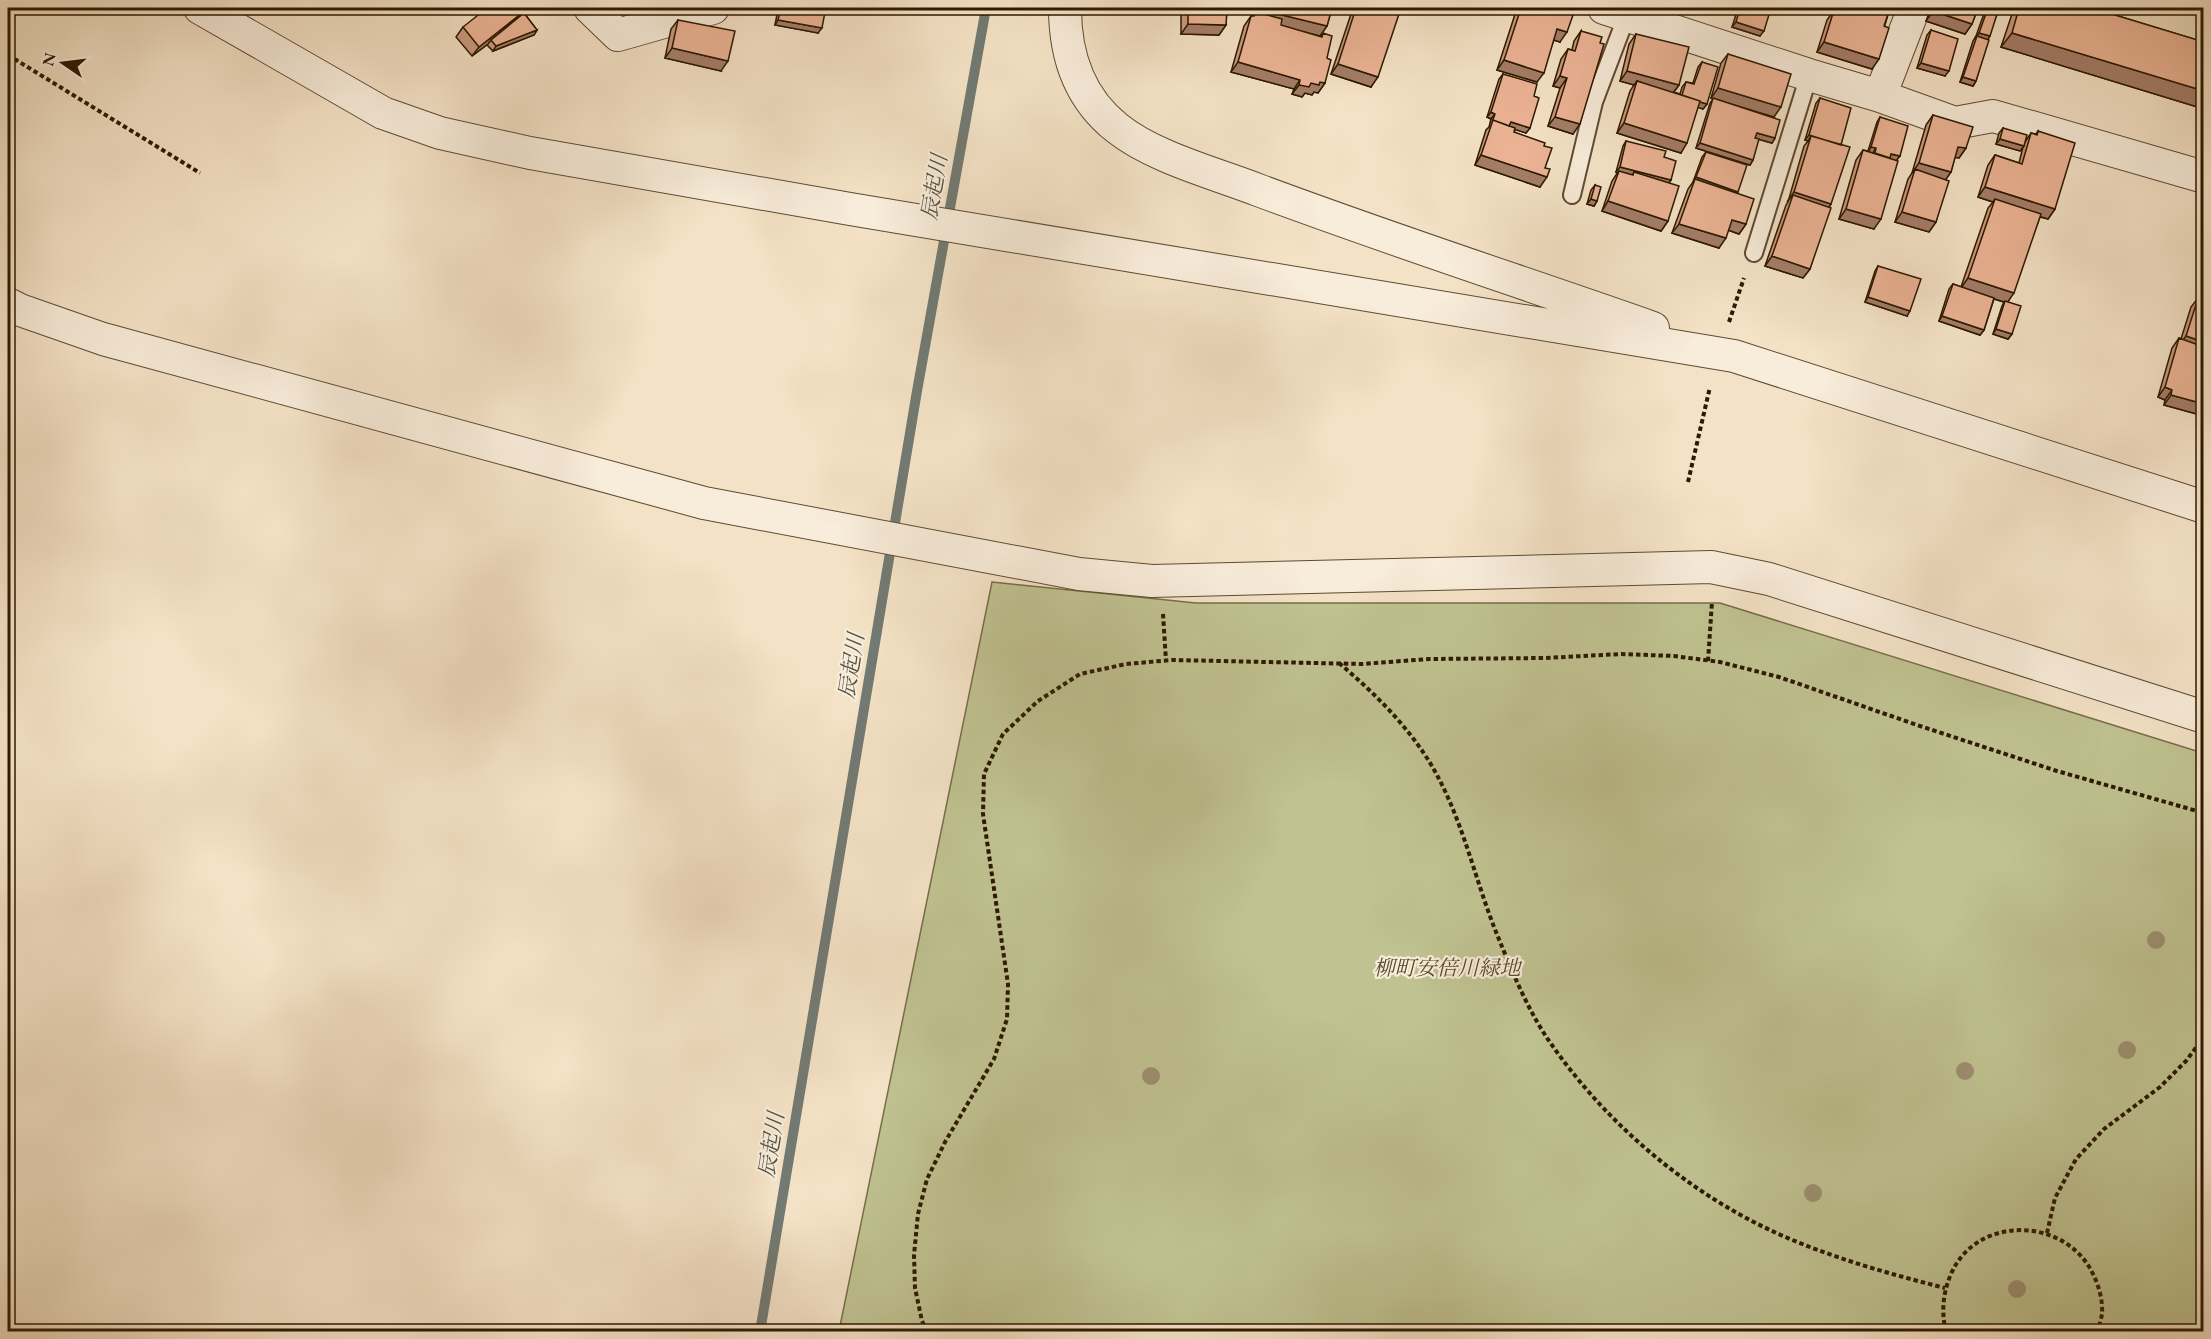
<svg xmlns="http://www.w3.org/2000/svg" width="2211" height="1339" viewBox="0 0 2211 1339" font-family="'EB Garamond','Noto Serif JP',serif">
  <rect width="100%" height="100%" fill="#f4e2c6"/>
  <filter id="stains"><feTurbulence type="fractalNoise" baseFrequency=".00333" numOctaves="4"/><feColorMatrix values="0 0 0 0 .2 0 0 0 0 .09 0 0 0 0 .02 0 0 0 .5 -.17"/></filter>
  <radialGradient id="worn" r=".72"><stop offset=".6" stop-color="#630" stop-opacity="0"/><stop offset="1" stop-color="#630" stop-opacity=".3"/></radialGradient>
  <path fill="#c0c291" stroke="#766e49" stroke-width="1.5" d="M 992,582 L 1196,603 L 1720,603 L 2203,753 L 2203,1331 L 839,1331 Z"/>
  <g fill="none" stroke-linecap="round" stroke-linejoin="round">
    <path stroke="#727a73" stroke-width="10" d="M 760,1332 L 917,391 L 986,8"/>
    <g stroke="#5e4b32" stroke-width="20">
      <path id="service" d="M 1572,195 L 1594,102 L 1627,15
        M 1754,253 L 1809,75"/>
    </g>
    <g stroke="#5e4b32" stroke-width="34">
      <path id="minor" d="M 200,8 L 383,113 L 440,133 L 530,153 L 850,209 L 1734,356 L 2204,507
        M 590,8 L 618,35 L 713,8
        M 1065,8 C 1065,55 1079,98 1117,128 C 1153,157 1214,173 1258,190 C 1389,239 1522,282 1653,328
        M 1604,8 L 1809,75 L 1880,96 L 1955,123 L 1993,116 L 2204,177
        M 1880,96 L 1914,8
        M 8,304 L 20,310 L 103,339 L 704,503 L 1079,574 L 1152,581 L 1711,567 L 1769,579 L 2204,717"/>
    </g>
    <path stroke="#2c1901" stroke-width="4" stroke-dasharray="4.5 3" stroke-linecap="butt" d="M 8,55 L 200,173
      M 1729,322 L 1744,278
      M 1688,482 L 1710,387
      M 1163,614 L 1166,661
      M 1708,661 L 1712,602
      M 1339,663 C 1377,695 1415,733 1438,777 C 1464,826 1476,882 1496,932 C 1512,971 1529,1014 1554,1048 C 1608,1124 1685,1190 1770,1230 C 1825,1256 1886,1273 1945,1288
      M 2047,1233 L 2055,1198 L 2076,1159 L 2104,1129 L 2160,1087 L 2186,1061 L 2204,1037
      M 927,1332 L 922,1321 L 915,1288 L 914,1255 L 918,1214 L 927,1179 L 945,1142 L 994,1059 L 1007,1019 L 1008,984 L 983,814 L 984,774 L 1003,734 L 1038,701 L 1080,674 L 1126,664 L 1172,660 L 1362,664 L 1429,659 L 1545,658 L 1621,654 L 1674,656 L 1720,662 L 1779,677 L 1917,725 L 2057,771 L 2204,813
      M 1946,1332 C 1941,1311 1943,1293 1951,1274 C 1977,1214 2066,1217 2093,1274 C 2099,1286 2103,1301 2102,1314 C 2101,1320 2099,1326 2097,1332"/>
    <use href="#service" stroke="#f8ecda" stroke-width="16"/>
    <use href="#minor" stroke="#f8ecda" stroke-width="32"/>
  </g>
  <g fill="#9e9071">
    <circle cx="2156" cy="940" r="9"/>
    <circle cx="2127" cy="1050" r="9"/>
    <circle cx="1965" cy="1071" r="9"/>
    <circle cx="1151" cy="1076" r="9"/>
    <circle cx="1813" cy="1193" r="9"/>
    <circle cx="2017" cy="1289" r="9"/>
  </g>
  <path fill="#ca9a7f" stroke="#2c1901" stroke-width="1.5" d="M 627,8 L 665,8 L 628,14 Z
    M 779,8 L 800,8 L 818,33 L 775,25 L 778,9 Z
    M 1181,8 L 1227,8 L 1226,25 L 1219,35 L 1181,34 Z
    M 1263,8 L 1332,8 L 1327,26 L 1320,36 L 1321,36 L 1323,33 L 1327,58 L 1325,83 L 1318,93 L 1314,92 L 1312,95 L 1305,93 L 1302,97 L 1292,94 L 1294,89 L 1231,72 L 1244,26 L 1251,16 L 1253,16 L 1256,12 L 1262,13 Z
    M 1353,8 L 1401,8 L 1371,87 L 1331,74 Z
    M 1517,8 L 1553,8 L 1553,9 L 1560,42 L 1554,40 L 1537,82 L 1497,70 Z
    M 1738,8 L 1771,8 L 1760,36 L 1732,27 Z
    M 1837,8 L 1890,8 L 1872,69 L 1817,52 L 1827,20 L 1834,10 L 1836,11 Z
    M 1931,8 L 1978,8 L 1972,24 L 1965,34 L 1926,21 Z
    M 1986,8 L 1999,8 L 1988,39 L 1976,81 L 1973,86 L 1960,82 L 1973,41 L 1976,36 Z
    M 2014,8 L 2092,8 L 2204,42 L 2204,109 L 2001,47 Z
    M 527,9 L 524,13 L 537,30 L 534,35 L 493,51 L 487,45 L 488,44 L 472,56 L 456,37 L 463,27 Z
    M 678,20 L 721,71 L 665,58 L 671,29 Z
    M 1931,30 L 1945,76 L 1917,68 L 1927,35 Z
    M 1581,31 L 1573,134 L 1548,126 L 1560,88 L 1553,86 L 1561,59 L 1568,49 L 1572,50 L 1574,41 Z
    M 1636,34 L 1679,85 L 1674,92 L 1680,94 L 1682,87 L 1686,82 L 1693,83 L 1698,67 L 1702,62 L 1707,104 L 1703,109 L 1698,107 L 1681,153 L 1617,133 L 1630,91 L 1634,85 L 1620,81 L 1629,44 Z
    M 1728,54 L 1774,117 L 1728,103 L 1775,138 L 1772,143 L 1758,139 L 1753,160 L 1750,165 L 1696,148 L 1710,103 L 1713,99 L 1711,98 L 1721,63 Z
    M 1503,74 L 1534,96 L 1530,128 L 1526,133 L 1515,129 L 1514,132 L 1544,146 L 1545,168 L 1540,187 L 1475,165 L 1486,130 L 1489,127 L 1491,119 L 1487,117 L 1499,79 Z
    M 1820,98 L 1841,145 L 1831,204 L 1829,207 L 1810,269 L 1803,278 L 1765,266 L 1786,205 L 1788,202 L 1804,146 L 1808,141 L 1805,140 L 1816,103 Z
    M 1933,115 L 1966,148 L 1959,158 L 1955,157 L 1951,172 L 1945,180 L 1936,222 L 1929,232 L 1895,222 L 1908,179 L 1912,173 L 1926,125 Z
    M 1880,117 L 1900,156 L 1896,160 L 1874,229 L 1839,219 L 1856,160 L 1863,150 L 1868,151 L 1877,122 Z
    M 2003,128 L 2025,142 L 2031,133 L 2036,134 L 2038,131 L 2055,209 L 2048,219 L 2040,217 L 2008,302 L 2012,334 L 2008,339 L 1993,334 L 2002,306 L 2004,302 L 1994,299 L 1984,330 L 1980,335 L 1939,321 L 1949,289 L 1953,284 L 1961,287 L 1988,208 L 1993,202 L 1978,197 L 1988,165 L 1995,155 L 2019,163 L 2023,147 L 2020,151 L 1996,144 L 1999,133 Z
    M 1626,141 L 1664,157 L 1671,180 L 1669,183 L 1668,221 L 1661,231 L 1602,211 L 1612,181 L 1618,172 L 1616,172 L 1623,146 Z
    M 1706,152 L 1737,194 L 1746,224 L 1739,234 L 1728,230 L 1719,248 L 1672,233 L 1688,189 L 1693,182 L 1702,157 Z
    M 1595,185 L 1597,201 L 1594,206 L 1587,204 L 1591,190 Z
    M 1878,266 L 1907,316 L 1865,302 L 1875,271 Z
    M 2198,298 L 2204,416 L 2164,405 L 2165,400 L 2158,397 L 2172,348 L 2179,338 L 2181,339 L 2191,307 Z"/>
  <path fill="#a47d68" stroke="#2c1901" stroke-width="1.5" d="M 631,8 L 665,8 L 628,14 Z
    M 750,8 L 769,8 L 773,9 L 770,14 Z
    M 859,8 L 870,8 L 868,10 Z
    M 527,9 L 520,18 L 491,40 L 488,44 L 472,56 L 479,47 Z
    M 1266,11 L 1327,26 L 1320,36 L 1260,21 Z
    M 1933,11 L 1972,24 L 1965,34 L 1926,21 Z
    M 778,20 L 822,28 L 818,33 L 775,25 Z
    M 1736,22 L 1764,31 L 1760,36 L 1732,27 Z
    M 1188,24 L 1226,25 L 1219,35 L 1181,34 Z
    M 1557,29 L 1567,32 L 1560,42 L 1550,39 Z
    M 537,30 L 534,35 L 493,51 L 496,46 Z
    M 1979,33 L 1990,36 L 1987,41 L 1976,38 Z
    M 2012,33 L 2204,91 L 2204,109 L 2001,47 Z
    M 1824,42 L 1879,59 L 1872,69 L 1817,52 Z
    M 672,48 L 728,61 L 721,71 L 665,58 Z
    M 1504,60 L 1544,73 L 1537,82 L 1497,70 Z
    M 1238,62 L 1300,80 L 1294,89 L 1231,72 Z
    M 1921,63 L 1949,71 L 1945,76 L 1917,68 Z
    M 1338,64 L 1378,77 L 1371,87 L 1331,74 Z
    M 1627,71 L 1679,85 L 1672,94 L 1637,81 L 1634,85 L 1620,81 Z
    M 1560,76 L 1567,78 L 1560,88 L 1553,86 Z
    M 1963,77 L 1976,81 L 1973,86 L 1960,82 Z
    M 1320,82 L 1325,83 L 1318,93 L 1314,92 L 1312,95 L 1305,93 L 1302,97 L 1292,94 L 1299,85 Z
    M 1718,88 L 1781,107 L 1774,117 L 1711,98 Z
    M 1681,96 L 1707,104 L 1703,109 L 1678,101 Z
    M 1491,112 L 1495,114 L 1491,119 L 1487,117 Z
    M 1555,117 L 1580,124 L 1573,134 L 1548,126 Z
    M 1511,122 L 1530,128 L 1526,133 L 1507,127 Z
    M 1624,123 L 1687,143 L 1681,153 L 1617,133 Z
    M 1757,133 L 1775,138 L 1772,143 L 1754,138 Z
    M 1809,135 L 1811,136 L 1808,141 L 1805,140 Z
    M 2000,139 L 2024,146 L 2020,151 L 1996,144 Z
    M 1700,143 L 1753,160 L 1750,165 L 1696,148 Z
    M 1871,147 L 1876,148 L 1873,153 L 1868,152 Z
    M 1958,147 L 1966,148 L 1959,158 L 1951,157 Z
    M 1891,154 L 1900,156 L 1896,161 L 1889,159 Z
    M 1481,155 L 1547,177 L 1540,187 L 1475,165 Z
    M 1919,163 L 1951,172 L 1944,182 L 1915,169 L 1912,173 Z
    M 1620,167 L 1671,180 L 1667,185 L 1634,172 L 1632,176 L 1616,172 Z
    M 1696,177 L 1738,192 L 1735,197 L 1695,179 L 1693,182 Z
    M 1985,187 L 2055,209 L 2048,219 L 1994,202 L 1995,199 L 1993,202 L 1978,197 Z
    M 1794,192 L 1831,204 L 1825,214 L 1793,195 L 1787,202 Z
    M 1591,199 L 1597,201 L 1594,206 L 1587,204 Z
    M 1608,201 L 1668,221 L 1661,231 L 1602,211 Z
    M 1846,209 L 1881,219 L 1874,229 L 1839,219 Z
    M 1902,212 L 1936,222 L 1929,232 L 1895,222 Z
    M 1732,220 L 1746,224 L 1739,234 L 1725,229 Z
    M 1679,224 L 1726,238 L 1719,248 L 1672,233 Z
    M 1772,256 L 1810,269 L 1803,278 L 1765,266 Z
    M 1968,278 L 2014,293 L 2007,303 L 1961,288 Z
    M 1868,297 L 1910,311 L 1907,316 L 1865,302 Z
    M 1942,316 L 1984,330 L 1980,335 L 1939,321 Z
    M 1996,329 L 2012,334 L 2008,339 L 1993,334 Z
    M 2186,336 L 2204,342 L 2204,354 L 2179,346 Z
    M 2165,387 L 2172,390 L 2165,400 L 2158,397 Z
    M 2171,395 L 2204,404 L 2204,416 L 2164,405 Z"/>
  <path fill="#ebb394" stroke="#2c1901" stroke-width="1.5" d="M 487,8 L 526,8 L 527,9 L 479,47 L 463,27 Z
    M 781,8 L 800,8 L 825,12 L 822,28 L 778,20 Z
    M 1188,8 L 1227,8 L 1226,25 L 1188,24 Z
    M 1267,8 L 1332,8 L 1327,26 L 1266,11 Z
    M 1356,8 L 1401,8 L 1378,77 L 1338,64 Z
    M 1521,8 L 1553,8 L 1553,9 L 1573,15 L 1567,32 L 1557,29 L 1544,73 L 1504,60 Z
    M 1740,8 L 1771,8 L 1764,31 L 1736,22 Z
    M 1841,8 L 1890,8 L 1884,26 L 1889,28 L 1879,59 L 1824,42 L 1834,10 L 1840,12 Z
    M 1935,8 L 1978,8 L 1972,24 L 1933,11 Z
    M 1988,8 L 1999,8 L 1990,36 L 1979,33 Z
    M 2019,8 L 2092,8 L 2204,42 L 2204,91 L 2012,33 Z
    M 1256,12 L 1282,19 L 1281,25 L 1322,37 L 1323,33 L 1332,36 L 1327,58 L 1331,60 L 1325,83 L 1320,82 L 1319,85 L 1311,83 L 1309,87 L 1299,85 L 1300,80 L 1238,62 L 1251,16 L 1254,16 Z
    M 524,13 L 537,30 L 496,46 L 491,40 Z
    M 678,20 L 735,31 L 728,61 L 672,48 Z
    M 1931,30 L 1958,39 L 1949,71 L 1921,63 Z
    M 1581,31 L 1602,37 L 1600,43 L 1604,44 L 1580,124 L 1555,117 L 1567,78 L 1560,76 L 1568,49 L 1575,51 Z
    M 1636,34 L 1689,47 L 1679,85 L 1627,71 Z
    M 1977,36 L 1989,40 L 1976,81 L 1963,77 Z
    M 1728,54 L 1791,74 L 1781,107 L 1718,88 Z
    M 1702,62 L 1718,67 L 1707,104 L 1700,102 L 1700,101 L 1682,95 L 1686,82 L 1694,84 Z
    M 1503,74 L 1537,84 L 1534,96 L 1539,98 L 1530,128 L 1511,122 L 1509,126 L 1493,120 L 1492,122 L 1495,114 L 1491,112 Z
    M 1637,81 L 1700,101 L 1687,143 L 1624,123 Z
    M 1713,98 L 1780,120 L 1775,138 L 1757,133 L 1755,138 L 1759,139 L 1753,160 L 1700,143 Z
    M 1820,98 L 1851,108 L 1841,145 L 1809,135 Z
    M 1933,115 L 1973,127 L 1966,148 L 1958,147 L 1951,172 L 1919,163 Z
    M 1880,117 L 1908,126 L 1900,156 L 1891,154 L 1890,158 L 1875,153 L 1876,148 L 1871,147 Z
    M 1493,120 L 1515,128 L 1514,132 L 1545,143 L 1544,146 L 1552,148 L 1545,168 L 1550,169 L 1547,177 L 1481,155 Z
    M 2003,128 L 2027,135 L 2024,146 L 2000,139 Z
    M 2038,131 L 2075,143 L 2055,209 L 1985,187 L 1995,155 L 2022,164 L 2031,133 L 2037,135 Z
    M 1811,136 L 1850,147 L 1831,204 L 1794,192 Z
    M 1626,141 L 1666,151 L 1664,157 L 1676,161 L 1671,180 L 1620,167 Z
    M 1863,150 L 1898,161 L 1881,219 L 1846,209 Z
    M 1706,152 L 1747,165 L 1738,192 L 1696,177 Z
    M 1915,169 L 1949,181 L 1936,222 L 1902,212 Z
    M 1619,171 L 1633,175 L 1634,172 L 1679,186 L 1668,221 L 1608,201 Z
    M 1695,179 L 1754,199 L 1746,224 L 1732,220 L 1726,238 L 1679,224 Z
    M 1595,185 L 1601,187 L 1597,201 L 1591,199 Z
    M 1793,195 L 1831,208 L 1810,269 L 1772,256 Z
    M 1995,199 L 2041,214 L 2014,293 L 1968,278 Z
    M 1878,266 L 1921,279 L 1910,311 L 1868,297 Z
    M 1953,284 L 1994,298 L 1984,330 L 1942,316 Z
    M 2198,298 L 2204,299 L 2204,342 L 2186,336 Z
    M 2005,301 L 2021,306 L 2012,334 L 1996,329 Z
    M 2179,338 L 2204,347 L 2204,404 L 2171,395 L 2172,390 L 2165,387 Z"/>
  <g text-anchor="middle" dominant-baseline="central" stroke-width="4.5" stroke-linejoin="round" paint-order="stroke">
    <g font-size="21" font-style="italic" fill="#584c2c" stroke="#f8ecda">
      <text x="1447" y="967">柳町安倍川緑地</text>
    </g>
    <g font-size="22" font-style="italic" fill="#555244" stroke="#f8ecda">
      <text transform="translate(934 187) rotate(-80)">辰起川</text>
      <text transform="translate(851 666) rotate(-81)">辰起川</text>
      <text transform="translate(771 1145) rotate(-81)">辰起川</text>
    </g>
  </g>
  <rect width="2211" height="1339" fill="none" stroke="#f4e2c6" stroke-width="30"/>
  <rect x="9" y="9" width="2193" height="1321" fill="none" stroke="#2c1901" stroke-width="3"/>
  <rect x="15" y="15" width="2181" height="1309" fill="none" stroke="#2c1901" stroke-width="1.5"/>
  <g transform="translate(63 63) rotate(284)" stroke="#f8ecda" stroke-width="4.5" paint-order="stroke">
  <path d="M0-4.5L10 22L0 15L-10 22Z" fill="#2c1901"/>
  <text y="-9" font-size="16" font-weight="bold" text-anchor="middle" fill="#2c1901">N</text>
  </g>
  <rect width="100%" height="100%" filter="url(#stains)"/>
  <rect width="100%" height="100%" fill="url(#worn)"/>
</svg>
